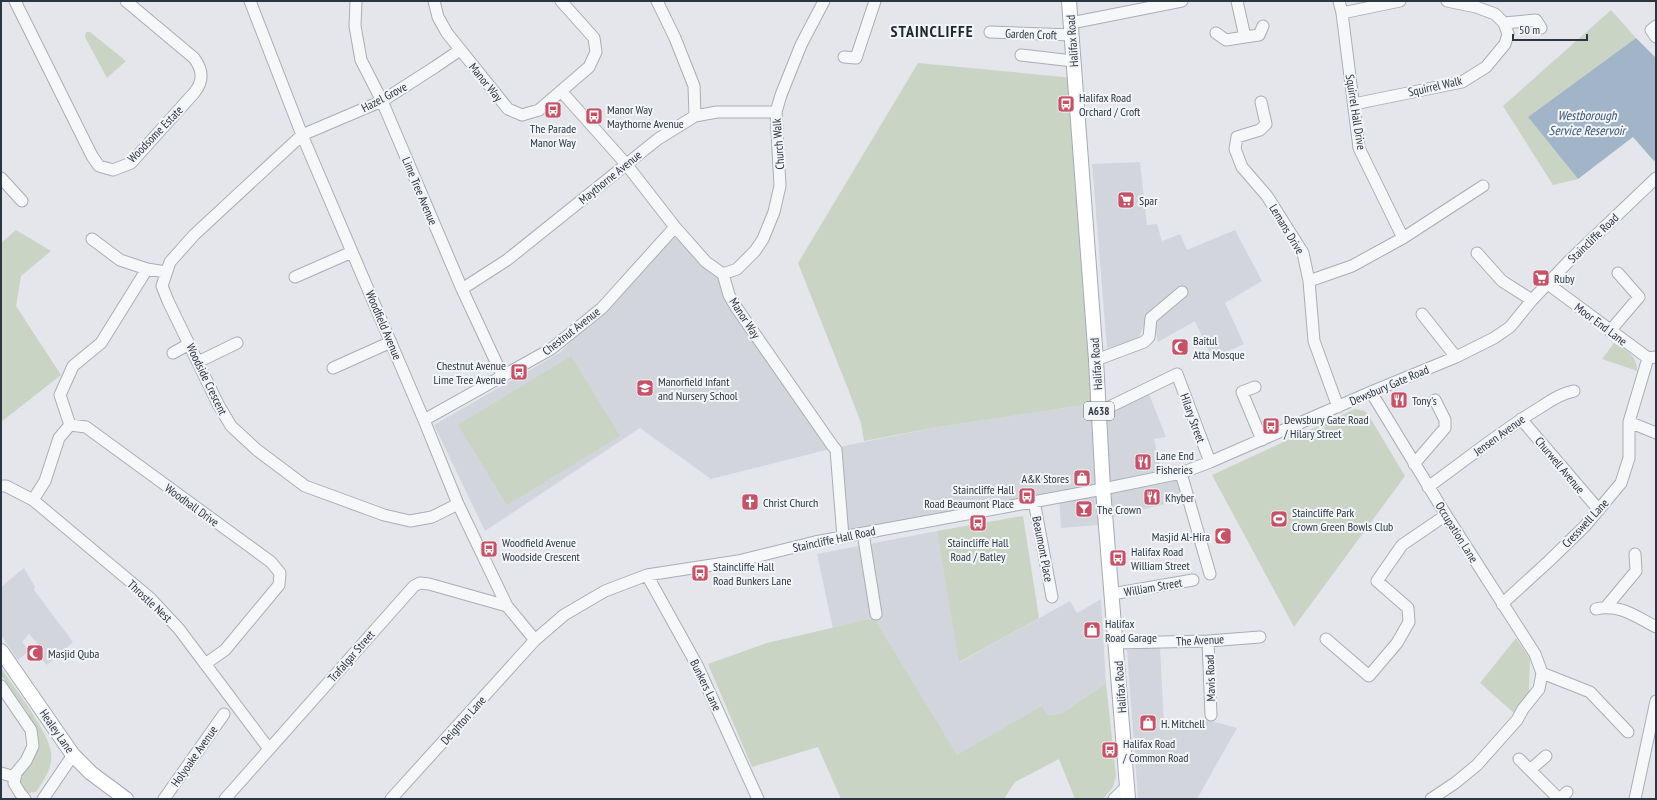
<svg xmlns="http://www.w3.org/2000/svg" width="1657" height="800" viewBox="0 0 1657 800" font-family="'PT Sans Narrow',sans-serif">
  <rect width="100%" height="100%" fill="#e4e6eb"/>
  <path fill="#d2d6dc" d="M 1140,162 L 1147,225 L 1157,224 L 1162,241 L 1180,234 L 1187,250 L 1235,230 L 1262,281 L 1225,303 L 1244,344 L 1212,358 L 1195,321 L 1158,342 L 1152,313 L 1146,319 L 1138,340 L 1107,348 L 1092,164 Z
    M 675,227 L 727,284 L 834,448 L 938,427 L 1098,403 L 1097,420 L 1149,394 L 1166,437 L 1154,439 L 1161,470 L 1178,476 L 1186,499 L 1107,518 L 1098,525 L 1061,528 L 1059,495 L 843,537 L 834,448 L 711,479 L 640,428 L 485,531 L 434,425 L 561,352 Z
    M 937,531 L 960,662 L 1070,601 L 1077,613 L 1101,599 L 1106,683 L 1061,714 L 1047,715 L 1042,707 L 957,756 L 874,618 L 833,629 L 817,554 Z
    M 24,568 L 35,587 L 34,590 L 73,642 L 47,665 L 39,656 L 44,651 L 29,634 L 22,642 L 29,651 L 18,660 L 1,635 L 1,587 Z
    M 1160,647 L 1164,725 L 1208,720 L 1237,728 L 1197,799 L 1138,799 L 1127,650 Z"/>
  <path fill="#c9d4c5" d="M 1611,10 L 1636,38 L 1528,117 L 1578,179 L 1553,185 L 1503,106 Z
    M 86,32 L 90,32 L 126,61 L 107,78 L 85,37 Z
    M 918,63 L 1074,78 L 1098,403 L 938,427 L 864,441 L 861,423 L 850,394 L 798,263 Z
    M 16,230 L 51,251 L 21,276 L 16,306 L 61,375 L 1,422 L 1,243 Z
    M 1614,343 C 1626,351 1637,354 1637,371 L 1602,359 Z
    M 571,356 L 620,436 L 507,505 L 458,425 Z
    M 1355,409 L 1365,411 L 1369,416 L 1405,476 L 1294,627 L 1212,475 Z
    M 1023,516 L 1039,618 L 959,662 L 937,531 Z
    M 874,618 L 957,755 L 1042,706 L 1047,715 L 1061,714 L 1106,683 L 1116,776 L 1113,787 L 1103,799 L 1075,799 L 1059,759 L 1015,782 L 1004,799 L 841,799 L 818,747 L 752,767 L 708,664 L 767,643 Z
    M 1516,638 L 1530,659 L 1529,691 L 1514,713 L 1480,683 Z
    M 1,668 C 13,686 50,733 51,753 C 53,768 44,780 36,792 L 27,793 C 13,776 23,771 33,756 L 28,713 L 1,675 Z"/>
  <path fill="#a2b5c8" d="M 1636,38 L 1656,58 L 1656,159 L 1654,161 L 1633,137 L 1578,179 L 1528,117 Z"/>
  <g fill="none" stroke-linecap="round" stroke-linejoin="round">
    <g stroke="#a9adb5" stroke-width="13">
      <path id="minor" d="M 15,1 L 92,156 L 99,166 L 113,170 L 131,163 L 194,93 C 204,81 203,70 194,58 L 126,1
        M 250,1 L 302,135 L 424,420 L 458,504 L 507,606 L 535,640
        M 356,1 L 355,26 L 361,60 L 382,101 L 462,289 L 503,377
        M 434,1 L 438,17 L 447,33 L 508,109 L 522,115 L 539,110 L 589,67 L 596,52 L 594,38 L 561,1
        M 657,1 L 675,38 L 694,86 L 695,116
        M 1237,1 L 1245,37 L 1259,35 L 1263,26
        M 1339,1 L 1342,13 L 1359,148 L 1403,238
        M 1342,13 L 1400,1
        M 1071,23 L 1182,1
        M 1504,23 L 1536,20 L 1541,28
        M 1656,26 L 1651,30 L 1656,37
        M 990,32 L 1072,35
        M 1216,33 L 1226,40 L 1245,37
        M 1021,55 L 1073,61
        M 844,57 L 856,58 L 875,1
        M 561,91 L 626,164 L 675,227 L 706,262 L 723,274 L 729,295 L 736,307 L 832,445 L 836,450 L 843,537
        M 1261,102 L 1266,124 L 1260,130 L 1237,137 L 1235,149 L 1242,167 L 1267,196 L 1303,253 L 1309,281 L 1314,341 L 1338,407
        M 1354,104 L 1462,82 L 1486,67 L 1505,44 L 1508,34 L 1504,23 L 1495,14 L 1476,7 L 1447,1
        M 1,178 L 22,201
        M 92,239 L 120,260 L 147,269 L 166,272
        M 1477,253 L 1502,281 L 1532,300
        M 723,274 L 737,269 L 755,251 L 763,239 L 774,212 L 780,186 L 776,112 L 781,95 L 801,45 L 824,1
        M 295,277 L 352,252
        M 1309,281 L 1352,266 L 1403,238 L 1483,186
        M 1548,284 L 1648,358 L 1656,357
        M 462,289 L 507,260 L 658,139 L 695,116 L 717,112 L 776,112
        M 1422,314 L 1456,357
        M 1610,331 L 1639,297 L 1618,273
        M 173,353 L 189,344
        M 1096,360 L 1144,342 L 1149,337 L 1151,318 L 1182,292
        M 198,362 L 237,343
        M 333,368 L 391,342
        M 1255,387 L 1242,392 L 1262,440
        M 1371,392 L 1446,515 L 1535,654 L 1542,673 L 1539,689 L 1523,709 L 1517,720 L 1477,765 L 1455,783 L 1431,799
        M 1099,412 L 1177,374 L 1210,462
        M 1521,419 L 1599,510
        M 424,420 L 551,349 L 602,308 L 675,227
        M 1629,422 L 1656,433
        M 70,425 L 60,395 L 73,366 L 101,343 L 147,269
        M 1414,464 L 1445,428 L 1445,420 L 1435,400
        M 1181,473 L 1210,574
        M 1,486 L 6,486 L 33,500 L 150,598 L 179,629 L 269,749
        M 1428,487 C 1466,460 1502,430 1541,407 C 1551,400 1562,393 1574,391
        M 33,500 L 45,481 L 59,438 L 70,425 L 86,427 L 271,562 L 280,573 L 279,585 L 225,650 L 205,664
        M 1034,501 L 1052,597
        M 458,504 L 432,517 L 410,521 L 384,515 L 305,486 L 257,450 L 231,426 L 218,404 L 168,301 L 162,286 L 170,262 L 194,235 L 302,135 L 382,101 L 435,67 L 460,50
        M 863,533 L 876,614
        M 647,575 L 698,667 L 758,799
        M 1112,594 L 1193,580
        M 1502,604 L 1549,561 L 1585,526 L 1621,483 L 1629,458 L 1629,422 L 1648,358
        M 1606,607 L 1636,571 L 1635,554
        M 1596,609 C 1620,604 1635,616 1656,627
        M 1326,639 L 1369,676 L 1397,643 L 1409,622 L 1408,608 L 1377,581 L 1402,545 L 1446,515
        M 1208,641 L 1211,715
        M 1116,643 L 1208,641 L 1260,637
        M 1542,673 L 1590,692 L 1628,732
        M 1,686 L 31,730 L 33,746 L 26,761 L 16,773 L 14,783 L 20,793 L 25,799
        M 1519,759 L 1559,799
        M 1530,770 L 1546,756
        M 1,773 L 15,777
        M 43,799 L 73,755
        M 164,799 L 224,714
        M 225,799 L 414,586 L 420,583 L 429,584 L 507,606
        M 391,799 L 535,640 L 564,615 L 605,591 L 647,575 L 738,561 L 815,542 L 1103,489 L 1181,473 L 1210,462 L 1371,392 L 1456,357 L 1494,338 L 1510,327 L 1532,300 L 1568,262 L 1656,178
        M 1114,799 L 1127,786
        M 1560,799 L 1567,792
        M 1635,799 L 1656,701"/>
    </g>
    <g stroke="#a4abb5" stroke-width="16">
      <path id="major" d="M 1069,1 L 1096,360 L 1103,489 L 1128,799
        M 1,651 L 73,755 L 91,773 L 126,799"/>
    </g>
    <use href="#minor" stroke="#f6f7f9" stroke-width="11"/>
    <use href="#major" stroke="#fff" stroke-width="14"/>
  </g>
  <defs>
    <g id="bus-square" transform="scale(0.9)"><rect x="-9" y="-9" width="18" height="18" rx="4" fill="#c55367" stroke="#f3f5f8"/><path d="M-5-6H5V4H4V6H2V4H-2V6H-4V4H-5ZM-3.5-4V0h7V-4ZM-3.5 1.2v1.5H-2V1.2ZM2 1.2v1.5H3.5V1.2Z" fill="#fff"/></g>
    <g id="supermarket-square" transform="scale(0.9)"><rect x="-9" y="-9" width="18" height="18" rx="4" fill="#c55367" stroke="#f3f5f8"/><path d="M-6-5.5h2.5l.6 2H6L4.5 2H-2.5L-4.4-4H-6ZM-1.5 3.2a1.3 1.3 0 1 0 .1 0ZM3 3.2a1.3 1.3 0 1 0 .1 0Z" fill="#fff"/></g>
    <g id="mosque-square" transform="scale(0.9)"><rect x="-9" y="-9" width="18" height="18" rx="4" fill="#c55367" stroke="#f3f5f8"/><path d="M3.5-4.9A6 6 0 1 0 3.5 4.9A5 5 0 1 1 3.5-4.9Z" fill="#fff"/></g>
    <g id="school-square" transform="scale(0.9)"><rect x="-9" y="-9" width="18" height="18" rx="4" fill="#c55367" stroke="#f3f5f8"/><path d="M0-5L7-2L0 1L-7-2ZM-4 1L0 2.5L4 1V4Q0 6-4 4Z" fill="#fff"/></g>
    <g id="restaurant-square" transform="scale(0.9)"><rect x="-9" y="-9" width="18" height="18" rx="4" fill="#c55367" stroke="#f3f5f8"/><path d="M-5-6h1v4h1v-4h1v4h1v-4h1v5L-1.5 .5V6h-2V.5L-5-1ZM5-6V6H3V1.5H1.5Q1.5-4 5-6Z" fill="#fff"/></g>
    <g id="shop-square" transform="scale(0.9)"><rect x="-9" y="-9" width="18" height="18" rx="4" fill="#c55367" stroke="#f3f5f8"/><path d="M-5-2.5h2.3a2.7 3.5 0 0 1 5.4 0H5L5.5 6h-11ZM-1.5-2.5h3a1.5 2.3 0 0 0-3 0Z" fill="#fff"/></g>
    <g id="church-square" transform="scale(0.9)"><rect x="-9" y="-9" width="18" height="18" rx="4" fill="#c55367" stroke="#f3f5f8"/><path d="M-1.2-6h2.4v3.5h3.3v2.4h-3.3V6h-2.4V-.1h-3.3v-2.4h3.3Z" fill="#fff"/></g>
    <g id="bar-square" transform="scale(0.9)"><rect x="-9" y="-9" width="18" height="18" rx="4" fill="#c55367" stroke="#f3f5f8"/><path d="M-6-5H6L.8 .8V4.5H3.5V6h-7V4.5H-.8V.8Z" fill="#fff"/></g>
    <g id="stadium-square" transform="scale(0.9)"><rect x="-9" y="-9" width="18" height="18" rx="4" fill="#c55367" stroke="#f3f5f8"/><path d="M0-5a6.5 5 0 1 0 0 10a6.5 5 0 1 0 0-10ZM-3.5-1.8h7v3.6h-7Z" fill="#fff"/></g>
  </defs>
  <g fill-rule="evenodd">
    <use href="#bus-square" x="1066" y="104"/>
    <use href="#bus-square" x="553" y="110"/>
    <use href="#bus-square" x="594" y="116"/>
    <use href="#supermarket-square" x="1126" y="200"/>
    <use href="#supermarket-square" x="1541" y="278"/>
    <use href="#mosque-square" x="1180" y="347"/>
    <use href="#bus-square" x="519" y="372"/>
    <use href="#school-square" x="645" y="388"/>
    <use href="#restaurant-square" x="1399" y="400"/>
    <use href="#bus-square" x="1271" y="426"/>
    <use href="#restaurant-square" x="1143" y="462"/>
    <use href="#shop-square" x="1082" y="478"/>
    <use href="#bus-square" x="1027" y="496"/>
    <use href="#restaurant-square" x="1152" y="497"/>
    <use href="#church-square" x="750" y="502"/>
    <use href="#bar-square" x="1084" y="509"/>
    <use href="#stadium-square" x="1279" y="519"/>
    <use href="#bus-square" x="978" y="523"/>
    <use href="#mosque-square" x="1223" y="536"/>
    <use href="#bus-square" x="489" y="549"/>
    <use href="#bus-square" x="1118" y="558"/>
    <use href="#bus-square" x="700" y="573"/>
    <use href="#shop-square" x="1092" y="630"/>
    <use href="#mosque-square" x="35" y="653"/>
    <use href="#shop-square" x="1148" y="723"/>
    <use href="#bus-square" x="1110" y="750"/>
  </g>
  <g text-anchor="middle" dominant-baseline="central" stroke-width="4" stroke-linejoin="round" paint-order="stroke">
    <rect fill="#f3f5f8" stroke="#686f79" stroke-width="1" x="1084" y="402" width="30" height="18" rx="3"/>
    <g font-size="11" font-weight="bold" fill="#2c3542">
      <text x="1099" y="411">A638</text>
    </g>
    <g font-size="12" fill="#2c3542" stroke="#f3f5f8">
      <text transform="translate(1031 34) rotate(2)">Garden Croft</text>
      <text transform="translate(1072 41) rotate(-94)">Halifax Road</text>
      <text transform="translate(486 82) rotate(51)">Manor Way</text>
      <text transform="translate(1435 86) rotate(-13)">Squirrel Walk</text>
      <text transform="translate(384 97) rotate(-28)">Hazel Grove</text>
      <text transform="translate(1356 112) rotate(81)">Squirrel Hall Drive</text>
      <text transform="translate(155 134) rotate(-46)">Woodsome Estate</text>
      <text transform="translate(778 144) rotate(-94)">Church Walk</text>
      <text transform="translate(610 177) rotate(-39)">Maythorne Avenue</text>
      <text transform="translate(420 191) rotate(67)">Lime Tree Avenue</text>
      <text transform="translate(1287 229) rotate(59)">Lemans Drive</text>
      <text transform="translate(1593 238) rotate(-44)">Staincliffe Road</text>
      <text transform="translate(745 318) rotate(57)">Manor Way</text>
      <text transform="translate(1601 324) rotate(37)">Moor End Lane</text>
      <text transform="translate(384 325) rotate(67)">Woodfield Avenue</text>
      <text transform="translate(571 331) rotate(-38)">Chestnut Avenue</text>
      <text transform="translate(1096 364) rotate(-94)">Halifax Road</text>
      <text transform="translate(207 379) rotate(64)">Woodside Crescent</text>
      <text transform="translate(1389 385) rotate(-23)">Dewsbury Gate Road</text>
      <text transform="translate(1193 418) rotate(70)">Hilary Street</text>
      <text transform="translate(1499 435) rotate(-36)">Jensen Avenue</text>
      <text transform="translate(1560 465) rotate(50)">Churwell Avenue</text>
      <text transform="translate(192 505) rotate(36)">Woodhall Drive</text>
      <text transform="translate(1585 523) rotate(-47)">Cresswell Lane</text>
      <text transform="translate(1457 532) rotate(58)">Occupation Lane</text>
      <text transform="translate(834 539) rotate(-12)">Staincliffe Hall Road</text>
      <text transform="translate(1043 549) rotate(79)">Beaumont Place</text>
      <text transform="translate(1153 587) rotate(-10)">William Street</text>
      <text transform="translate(150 601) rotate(43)">Throstle Nest</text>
      <text transform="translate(1200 640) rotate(-3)">The Avenue</text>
      <text transform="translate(351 656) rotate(-49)">Trafalgar Street</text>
      <text transform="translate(1210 678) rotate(-92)">Mavis Road</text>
      <text transform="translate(706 685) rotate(64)">Bunkers Lane</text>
      <text transform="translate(1120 687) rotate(-94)">Halifax Road</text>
      <text transform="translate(463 720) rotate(-48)">Deighton Lane</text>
      <text transform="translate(57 731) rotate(55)">Healey Lane</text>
      <text transform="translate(194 756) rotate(-55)">Holyoake Avenue</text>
    </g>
    <g font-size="12" fill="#2c3542" stroke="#f3f5f8" text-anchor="start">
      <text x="1079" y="97">Halifax Road<tspan x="1079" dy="14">Orchard / Croft</tspan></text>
      <text x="607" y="109">Manor Way<tspan x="607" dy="14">Maythorne Avenue</tspan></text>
      <text x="553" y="128" text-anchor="middle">The Parade<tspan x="553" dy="14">Manor Way</tspan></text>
      <text x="1139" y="200">Spar</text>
      <text x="1554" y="278">Ruby</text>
      <text x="1193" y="340">Baitul<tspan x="1193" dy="14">Atta Mosque</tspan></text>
      <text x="506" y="365" text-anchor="end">Chestnut Avenue<tspan x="506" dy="14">Lime Tree Avenue</tspan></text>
      <text x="658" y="381">Manorfield Infant<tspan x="658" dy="14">and Nursery School</tspan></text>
      <text x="1412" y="400">Tony's</text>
      <text x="1284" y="419">Dewsbury Gate Road<tspan x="1284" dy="14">/ Hilary Street</tspan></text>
      <text x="1156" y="455">Lane End<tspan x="1156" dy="14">Fisheries</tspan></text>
      <text x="1069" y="478" text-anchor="end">A&amp;K Stores</text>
      <text x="1014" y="489" text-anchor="end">Staincliffe Hall<tspan x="1014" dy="14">Road Beaumont Place</tspan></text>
      <text x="1165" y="497">Khyber</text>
      <text x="763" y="502">Christ Church</text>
      <text x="1097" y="509">The Crown</text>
      <text x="1292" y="512">Staincliffe Park<tspan x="1292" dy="14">Crown Green Bowls Club</tspan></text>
      <text x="1210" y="536" text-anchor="end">Masjid Al-Hira</text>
      <text x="502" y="542">Woodfield Avenue<tspan x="502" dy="14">Woodside Crescent</tspan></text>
      <text x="978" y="542" text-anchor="middle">Staincliffe Hall<tspan x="978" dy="14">Road / Batley</tspan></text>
      <text x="1131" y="551">Halifax Road<tspan x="1131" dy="14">William Street</tspan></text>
      <text x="713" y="566">Staincliffe Hall<tspan x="713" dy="14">Road Bunkers Lane</tspan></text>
      <text x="1105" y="623">Halifax<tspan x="1105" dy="14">Road Garage</tspan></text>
      <text x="48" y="653">Masjid Quba</text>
      <text x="1161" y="723">H. Mitchell</text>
      <text x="1123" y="743">Halifax Road<tspan x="1123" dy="14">/ Common Road</tspan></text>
    </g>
    <g font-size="13" font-style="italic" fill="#395473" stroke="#f3f5f8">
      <text x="1587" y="115">Westborough<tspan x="1587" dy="15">Service Reservoir</tspan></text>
    </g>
    <g font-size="16" font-weight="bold" letter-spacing="1" fill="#1e2633" stroke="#f3f5f8">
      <text x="932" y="31">STAINCLIFFE</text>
    </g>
  </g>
  <rect width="1657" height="800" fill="none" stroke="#2c3542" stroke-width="4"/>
  <path d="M1513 34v6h74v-6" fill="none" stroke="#2c3542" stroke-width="2"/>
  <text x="1519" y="34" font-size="12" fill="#2c3542" stroke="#f3f5f8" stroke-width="3" paint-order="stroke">50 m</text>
</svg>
